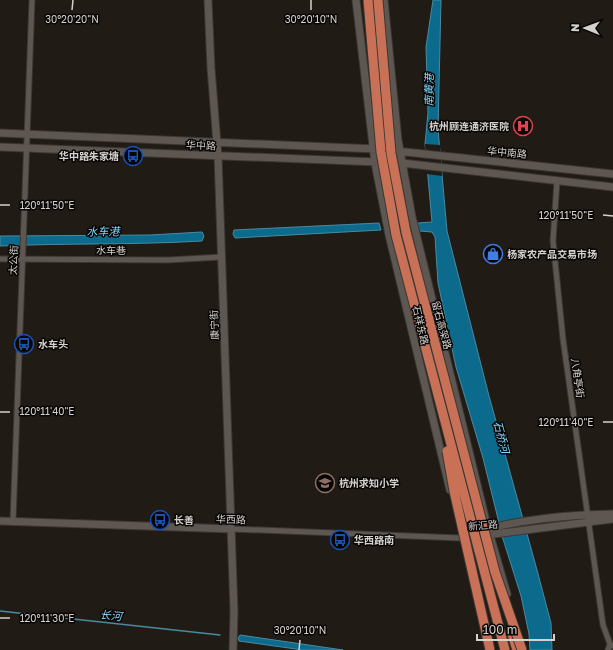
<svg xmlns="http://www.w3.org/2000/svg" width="613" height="650" viewBox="0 0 613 650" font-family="'Golos Text','Noto Sans SC',sans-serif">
  <rect width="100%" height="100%" fill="#211b16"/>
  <path fill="#0c6b8c" stroke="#488aa0" d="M 433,0 L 441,0 L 438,129 L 447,231 L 489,396 L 537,570 L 551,623 L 552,650 L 530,650 L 529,634 L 521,596 L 503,539 L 483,458 L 456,367 L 438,283 L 435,237 L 432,232 L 419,231 L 418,223 L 432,222 L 425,144 L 428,113 L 426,47 Z
    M 379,223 L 381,230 L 235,238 L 233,234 L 234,230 Z
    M 202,232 L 204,236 L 202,241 C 135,245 67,243 0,246 L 0,236 L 150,235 Z
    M 240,635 L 343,650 L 303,650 L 239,641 L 238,638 Z"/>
  <path fill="#211b16" d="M 425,144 L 440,145 L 442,176 L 427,174 Z"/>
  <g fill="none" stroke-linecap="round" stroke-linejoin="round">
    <path stroke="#488aa0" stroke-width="1.5" d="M 0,611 L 220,635"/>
    <g stroke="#3b3734" stroke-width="7">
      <path id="street" d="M 557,181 L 553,241 L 563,339 L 603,625 L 610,644 L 613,646
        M 0,259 L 168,260 L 221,257
        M 13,521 L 32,0
        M 232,529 L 460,538
        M 608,650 L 610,644"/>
    </g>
    <g stroke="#3b3734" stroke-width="9">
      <path id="secondary" d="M 208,0 L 211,68 L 218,156 L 234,611 L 233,650
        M 356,0 L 375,163 L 389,235 L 450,490
        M 384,0 L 398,140 L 412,217 L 485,517
        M 0,133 L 376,149
        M 0,147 L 402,163 L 613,187
        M 396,151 L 613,174
        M 0,521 L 232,529
        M 461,537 C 508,520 562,515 613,514
        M 470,537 L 613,519
        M 491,539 L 507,594"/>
    </g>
    <g stroke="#3b3734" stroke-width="11">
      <path id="highway" d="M 512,634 L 517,650"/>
    </g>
    <use href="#street" stroke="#5e5751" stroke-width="5"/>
    <use href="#secondary" stroke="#5e5751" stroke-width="7"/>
    <use href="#highway" stroke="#c97157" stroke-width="9"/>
    <g stroke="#3b3734" stroke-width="11" stroke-linecap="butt">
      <path id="highway-bridge" d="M 368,0 L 381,152 L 396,235 L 505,650
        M 378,0 L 391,153 L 406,232 L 495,572 L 522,650
        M 447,451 L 454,491 L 490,650"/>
    </g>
    <use href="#highway-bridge" stroke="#c97157" stroke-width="9"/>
  </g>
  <path fill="none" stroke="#d5d1ce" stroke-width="1.5" d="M 72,10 L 73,0M 311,10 L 311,0M 0,205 L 10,205M 603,215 L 613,216M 0,412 L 10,412M 603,422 L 613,422M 0,618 L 10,618M 299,650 L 300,640"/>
  <defs>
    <g id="hospital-ring" transform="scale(1)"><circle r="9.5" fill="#080605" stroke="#e0444e" stroke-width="1.5"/><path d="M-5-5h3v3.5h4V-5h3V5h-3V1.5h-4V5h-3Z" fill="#e0444e"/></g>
    <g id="bus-ring" transform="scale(1)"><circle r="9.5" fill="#080605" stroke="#1a4fb4" stroke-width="1.5"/><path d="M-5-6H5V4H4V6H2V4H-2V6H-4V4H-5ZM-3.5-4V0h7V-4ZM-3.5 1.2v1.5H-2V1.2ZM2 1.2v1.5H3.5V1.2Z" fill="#1a4fb4"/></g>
    <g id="shop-ring" transform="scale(1)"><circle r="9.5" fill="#080605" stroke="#3f7fe0" stroke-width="1.5"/><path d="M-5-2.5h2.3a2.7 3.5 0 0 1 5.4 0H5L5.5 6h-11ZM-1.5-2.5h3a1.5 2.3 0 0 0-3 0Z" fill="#3f7fe0"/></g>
    <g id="school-ring" transform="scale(1)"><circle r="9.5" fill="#080605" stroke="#8d6e63" stroke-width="1.5"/><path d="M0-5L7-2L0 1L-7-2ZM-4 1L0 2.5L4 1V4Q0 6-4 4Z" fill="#8d6e63"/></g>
  </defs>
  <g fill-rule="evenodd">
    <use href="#hospital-ring" x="523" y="126"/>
    <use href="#bus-ring" x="133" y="156"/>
    <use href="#shop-ring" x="493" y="254"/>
    <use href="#bus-ring" x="24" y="344"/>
    <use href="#school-ring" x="325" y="483"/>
    <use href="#bus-ring" x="160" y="520"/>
    <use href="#bus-ring" x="340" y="540"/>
  </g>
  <g text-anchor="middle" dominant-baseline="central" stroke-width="3" stroke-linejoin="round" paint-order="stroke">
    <g font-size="10" font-weight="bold" fill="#d5d1ce" stroke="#080605" text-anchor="start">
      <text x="509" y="126" text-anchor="end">杭州顾连通济医院</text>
      <text x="119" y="156" text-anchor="end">华中路朱家塘</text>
      <text x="507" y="254">杨家农产品交易市场</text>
      <text x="38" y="344">水车头</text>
      <text x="339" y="483">杭州求知小学</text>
      <text x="174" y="520">长善</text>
      <text x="354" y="540">华西路南</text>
    </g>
    <g font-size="10" fill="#d5d1ce" stroke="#080605">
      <text transform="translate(201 145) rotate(3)">华中路</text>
      <text transform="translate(507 152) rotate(6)">华中南路</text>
      <text transform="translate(111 250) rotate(1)">水车巷</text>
      <text transform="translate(13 260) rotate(-87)">太公街</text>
      <text transform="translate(214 325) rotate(-92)">康宁街</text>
      <text transform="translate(421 325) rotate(77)">石祥东路</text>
      <text transform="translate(442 325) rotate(75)">留石高架路</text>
      <text transform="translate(578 378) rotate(82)">八角亭街</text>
      <text transform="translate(231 519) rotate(2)">华西路</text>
      <text transform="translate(483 525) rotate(-5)">新汇路</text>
    </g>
    <g font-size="11" font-style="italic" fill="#82d8fe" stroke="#080605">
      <text transform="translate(428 90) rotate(-90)">南黄港</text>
      <text transform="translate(103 231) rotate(-1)">水车港</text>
      <text transform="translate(502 437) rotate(75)">石桥河</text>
      <text transform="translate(111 615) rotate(6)">长河</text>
    </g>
  </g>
  <g font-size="10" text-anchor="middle" fill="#d5d1ce" stroke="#080605" stroke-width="3" stroke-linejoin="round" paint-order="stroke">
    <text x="72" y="23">30°20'20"N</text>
    <text x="311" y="23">30°20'10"N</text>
    <text x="47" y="209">120°11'50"E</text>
    <text x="566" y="219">120°11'50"E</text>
    <text x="47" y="415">120°11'40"E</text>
    <text x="566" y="426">120°11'40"E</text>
    <text x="47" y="622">120°11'30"E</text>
    <text x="300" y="634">30°20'10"N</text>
  </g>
  <g transform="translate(585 28) rotate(271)" stroke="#080605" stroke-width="3" paint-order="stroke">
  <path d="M0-3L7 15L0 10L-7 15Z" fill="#d5d1ce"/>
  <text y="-6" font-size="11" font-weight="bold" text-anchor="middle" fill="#d5d1ce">N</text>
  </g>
  <path d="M477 634v6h77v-6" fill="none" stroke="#d5d1ce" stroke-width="2"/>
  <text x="483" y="634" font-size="12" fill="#d5d1ce" stroke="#080605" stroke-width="3" paint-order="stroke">100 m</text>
</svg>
